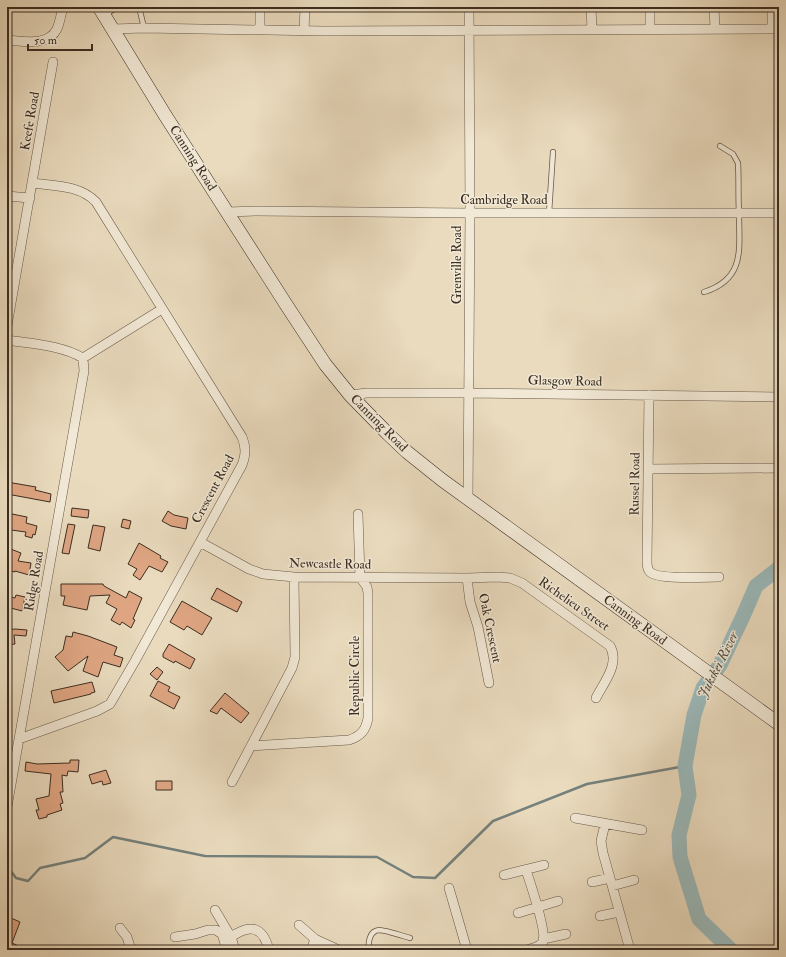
<svg xmlns="http://www.w3.org/2000/svg" width="786" height="957" viewBox="0 0 786 957" font-family="'IM FELL Double Pica',serif">
  <rect width="100%" height="100%" fill="#eadbbe"/>
  <filter id="stains"><feTurbulence type="fractalNoise" baseFrequency=".005" numOctaves="4"/><feColorMatrix values="0 0 0 0 .2 0 0 0 0 .09 0 0 0 0 .02 0 0 0 .5 -.17"/></filter>
  <radialGradient id="worn" r=".72"><stop offset=".6" stop-color="#630" stop-opacity="0"/><stop offset="1" stop-color="#630" stop-opacity=".3"/></radialGradient>
  <g fill="none" stroke-linecap="round" stroke-linejoin="round">
    <path stroke="#74817d" stroke-width="2.5" d="M 7,866 L 16,878 L 28,881 L 40,868 L 85,858 L 113,837 L 205,856 L 377,857 L 413,877 L 435,878 L 493,821 L 587,784 L 685,766"/>
    <path stroke="#9ab9ba" stroke-width="15" d="M 731,950 L 699,919 L 680,857 L 679,835 L 689,795 L 685,766 L 694,715 L 703,688 L 720,665 L 744,614 L 756,586 L 779,568"/>
  </g>
  <path fill="#e0a683" stroke="#3b2d21" d="M 7,482 L 36,487 L 35,490 L 51,494 L 50,502 L 7,494 Z
    M 72,508 L 89,510 L 88,518 L 71,516 Z
    M 168,511 L 174,515 L 188,518 L 186,529 L 171,526 L 162,521 Z
    M 7,513 L 27,517 L 26,523 L 37,526 L 35,535 L 33,534 L 32,538 L 25,536 L 26,532 L 11,530 L 11,527 L 7,526 Z
    M 123,519 L 131,521 L 129,529 L 121,527 Z
    M 68,524 L 75,525 L 69,554 L 62,553 Z
    M 93,525 L 105,527 L 100,551 L 88,548 Z
    M 139,543 L 161,556 L 160,558 L 168,562 L 162,572 L 149,566 L 140,580 L 133,575 L 137,569 L 128,564 Z
    M 8,548 L 21,553 L 18,561 L 31,563 L 29,575 L 15,571 L 15,572 L 7,570 L 7,552 Z
    M 61,584 L 103,584 L 104,586 L 126,598 L 129,591 L 142,598 L 133,619 L 135,620 L 131,628 L 122,622 L 120,625 L 111,620 L 117,609 L 106,603 L 110,595 L 90,596 L 87,610 L 63,605 L 65,596 L 61,596 Z
    M 217,588 L 242,602 L 237,612 L 211,599 Z
    M 16,595 L 25,597 L 22,611 L 7,607 L 7,596 L 15,598 Z
    M 182,601 L 212,618 L 202,635 L 187,626 L 184,630 L 170,622 Z
    M 15,629 L 27,630 L 26,636 L 14,635 L 15,644 L 7,645 L 7,630 Z
    M 73,632 L 88,636 L 117,647 L 114,655 L 123,658 L 120,667 L 103,662 L 98,677 L 83,671 L 88,656 L 68,671 L 55,657 L 63,650 L 66,636 L 72,637 Z
    M 169,644 L 195,659 L 190,669 L 175,661 L 174,663 L 163,657 L 163,654 Z
    M 157,667 L 163,672 L 157,680 L 150,674 Z
    M 158,681 L 170,687 L 168,691 L 180,697 L 174,709 L 150,696 Z
    M 92,682 L 95,692 L 91,693 L 91,694 L 54,703 L 51,691 Z
    M 225,693 L 249,713 L 241,723 L 221,708 L 217,714 L 210,711 Z
    M 70,760 L 79,760 L 78,772 L 68,771 L 67,776 L 62,775 L 63,792 L 60,792 L 63,803 L 60,804 L 62,810 L 47,815 L 47,817 L 39,819 L 36,810 L 39,810 L 36,799 L 49,796 L 51,774 L 25,771 L 26,762 L 37,764 L 70,763 Z
    M 106,770 L 111,783 L 103,785 L 102,781 L 92,784 L 89,775 Z
    M 156,781 L 172,781 L 172,790 L 156,790 Z
    M 11,918 L 20,922 L 12,943 L 27,950 L 7,950 L 7,929 Z"/>
  <g fill="none" stroke-linecap="round" stroke-linejoin="round">
    <g stroke="#675848" stroke-width="6">
      <path id="lane" d="M 137,7 L 140,11 L 144,28
        M 105,15 L 117,7
        M 549,213 L 553,152
        M 704,292 C 746,279 739,248 739,213 C 738,196 739,180 738,163 L 733,154 L 720,146
        M 369,950 C 368,943 369,931 379,930 C 385,930 403,936 410,938"/>
    </g>
    <g stroke="#675848" stroke-width="10">
      <path id="street" d="M 591,7 L 592,30
        M 714,7 L 715,29
        M 113,29 L 144,28 L 323,31 L 779,29
        M 650,29 L 650,7
        M 772,29 L 772,7
        M 260,30 L 260,7
        M 304,31 L 305,7
        M 7,40 C 23,41 48,47 57,29 C 60,22 61,14 63,7
        M 7,196 L 30,198
        M 228,212 L 256,211 L 470,213 L 779,213
        M 7,326 L 53,62
        M 7,340 C 32,344 61,345 83,358 L 162,309
        M 350,395 L 367,393 L 469,393 L 779,397
        M 649,395 L 647,561 C 647,565 647,569 650,572 C 658,580 706,577 719,577
        M 648,469 L 779,468
        M 468,500 L 470,213 L 469,7
        M 200,542 L 249,569 L 263,574 L 294,577 L 467,578 L 498,577 L 510,578 L 522,583 L 610,646 C 620,664 604,682 596,698
        M 467,578 L 470,602 L 478,627 L 489,683
        M 19,739 L 97,711 L 110,704 L 135,661 L 242,465 C 246,454 246,447 242,437 L 96,202 C 80,185 54,186 33,183
        M 251,746 L 349,740 C 361,736 366,730 368,718 L 368,593 L 367,587 L 360,577 L 358,514
        M 232,782 L 292,668 L 295,657 L 294,577
        M 7,807 L 84,371 L 83,358
        M 575,818 L 642,830
        M 605,824 L 601,841 L 603,853 L 630,950
        M 526,870 C 530,882 547,932 543,942 C 540,947 532,948 527,950
        M 504,875 L 544,865
        M 592,882 L 610,878
        M 612,886 L 634,880
        M 449,888 L 467,950
        M 215,910 L 231,937 L 235,950
        M 518,913 L 558,901
        M 600,916 L 619,912
        M 299,925 L 315,939
        M 120,928 L 127,937 L 131,950
        M 175,937 L 195,934 L 208,930 L 216,930 L 222,934 L 227,950
        M 231,937 C 251,923 263,927 269,950
        M 543,939 L 566,934
        M 311,950 L 315,939 L 339,950"/>
    </g>
    <g stroke="#3b2d21" stroke-width="14">
      <path id="secondary" d="M 99,7 L 165,115 L 287,306 L 325,364 L 350,395 L 388,434 L 407,452 L 442,480 L 779,724"/>
    </g>
    <use href="#lane" stroke="#f1e8d5" stroke-width="4.5"/>
    <use href="#street" stroke="#f1e8d5" stroke-width="9"/>
    <use href="#secondary" stroke="#f1e8d5" stroke-width="13"/>
  </g>
  <g text-anchor="middle" dominant-baseline="central" stroke-width="3" stroke-linejoin="round" paint-order="stroke">
    <g font-size="13" fill="#3b2d21" stroke="#f1e8d5">
      <text transform="translate(30 121) rotate(-80)">Keefe Road</text>
      <text transform="translate(193 158) rotate(57)">Canning Road</text>
      <text x="504" y="200">Cambridge Road</text>
      <text transform="translate(457 265) rotate(-90)">Grenville Road</text>
      <text transform="translate(565 381) rotate(1)">Glasgow Road</text>
      <text transform="translate(379 423) rotate(45)">Canning Road</text>
      <text transform="translate(635 484) rotate(-89)">Russel Road</text>
      <text transform="translate(213 489) rotate(-62)">Crescent Road</text>
      <text transform="translate(330 564) rotate(1)">Newcastle Road</text>
      <text transform="translate(34 581) rotate(-80)">Ridge Road</text>
      <text transform="translate(574 604) rotate(35)">Richelieu Street</text>
      <text transform="translate(635 620) rotate(36)">Canning Road</text>
      <text transform="translate(490 628) rotate(78)">Oak Crescent</text>
      <text transform="translate(355 676) rotate(-90)">Republic Circle</text>
    </g>
    <g font-size="14" font-style="italic" fill="#535047" stroke="#f1e8d5">
      <text transform="translate(718 665) rotate(-63)">Jukskei River</text>
    </g>
  </g>
  <rect width="786" height="957" fill="none" stroke="#eadbbe" stroke-width="24"/>
  <rect x="8" y="8" width="770" height="941" fill="none" stroke="#3b2d21" stroke-width="2"/>
  <rect x="12" y="12" width="762" height="933" fill="none" stroke="#3b2d21"/>
  <path d="M28 44v6h64v-6" fill="none" stroke="#3b2d21" stroke-width="2"/>
  <text x="34" y="44" font-size="12" fill="#3b2d21" stroke="#f1e8d5" stroke-width="3" paint-order="stroke">50 m</text>
  <rect width="100%" height="100%" filter="url(#stains)"/>
  <rect width="100%" height="100%" fill="url(#worn)"/>
</svg>
